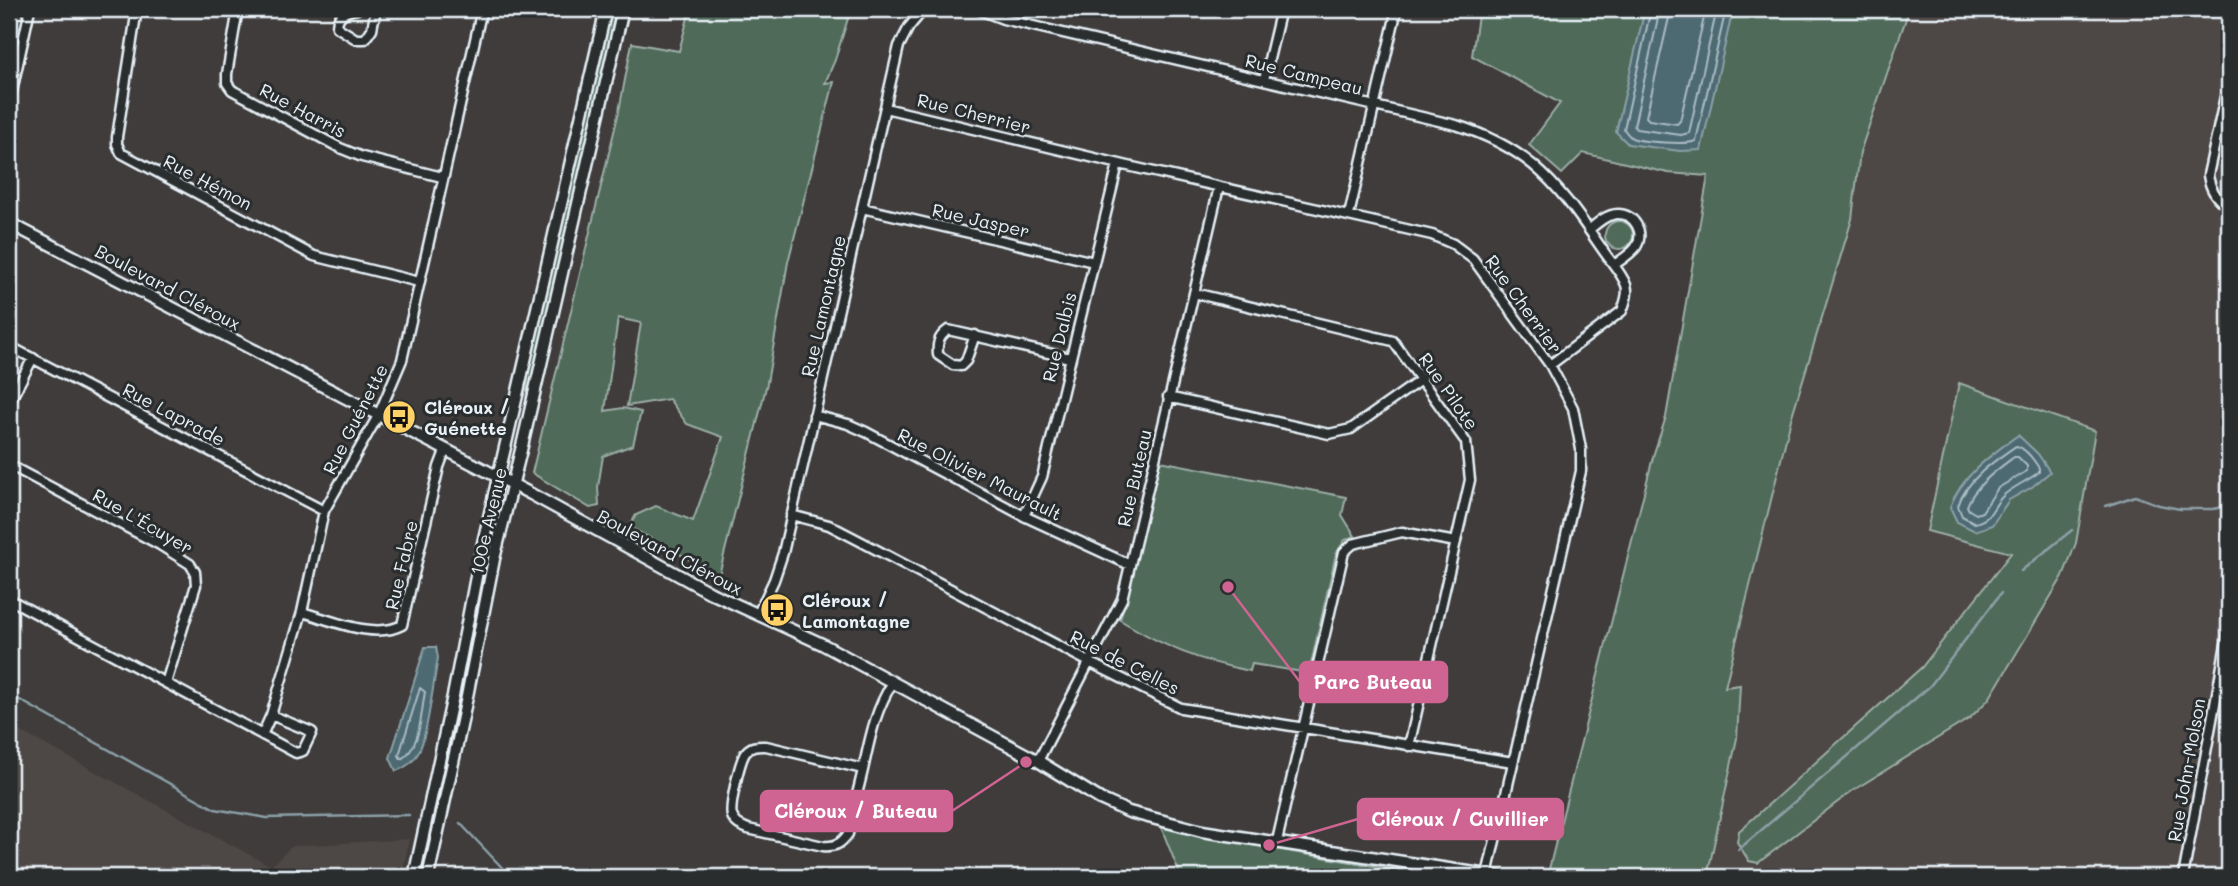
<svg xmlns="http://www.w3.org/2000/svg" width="2238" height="886" viewBox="0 0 2238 886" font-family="Mali,sans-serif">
  <rect width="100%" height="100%" fill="#3f3c3b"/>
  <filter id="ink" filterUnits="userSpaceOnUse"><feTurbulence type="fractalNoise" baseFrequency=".0143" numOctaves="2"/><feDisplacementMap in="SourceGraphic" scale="14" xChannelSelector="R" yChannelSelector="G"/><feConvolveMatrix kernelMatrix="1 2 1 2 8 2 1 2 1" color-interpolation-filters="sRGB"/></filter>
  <g filter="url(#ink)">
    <path fill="#4e4644" d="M 1942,9 L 2229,9 L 2229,877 L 1707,877 L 1737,738 L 1740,685 L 1725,688 L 1791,419 L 1852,219 L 1860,152 L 1909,10 Z
      M 9,725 L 271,866 L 292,846 L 409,839 L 402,877 L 9,877 Z"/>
    <path fill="#506a58" stroke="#9caea8" stroke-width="2" d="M 611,9 L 618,9 L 526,405 L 529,362 Z
      M 694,9 L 851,9 L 835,60 L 825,83 L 834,82 L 788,262 L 767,383 L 719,575 L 629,527 L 636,515 L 656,506 L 693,521 L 723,437 L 687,424 L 669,399 L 627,406 L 641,323 L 618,318 L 605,411 L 623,408 L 641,412 L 633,445 L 603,456 L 598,487 L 599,506 L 590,508 L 532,473 L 619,111 L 632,43 L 679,51 L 690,10 Z
      M 1479,9 L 1942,9 L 1909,10 L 1860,152 L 1852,219 L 1791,419 L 1725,687 L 1740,685 L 1737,738 L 1707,877 L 1547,877 L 1654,453 L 1666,417 L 1708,176 L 1668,173 L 1583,153 L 1562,174 L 1529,145 L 1560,103 L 1472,56 Z
      M1605 235a14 14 0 1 1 28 0a14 14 0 1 1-28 0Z
      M 1959,383 L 2095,431 L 2076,543 L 2063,576 L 1989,699 L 1970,718 L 1852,791 L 1758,863 L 1749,861 L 1737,842 L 1739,831 L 1922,667 L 2011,553 L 1927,531 Z
      M 1160,461 L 1346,497 L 1342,515 L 1355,536 L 1345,540 L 1336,554 L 1309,673 L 1252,664 L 1250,671 C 1199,661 1164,647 1120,620 Z
      M 478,589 L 480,589 L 468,672 L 424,877 L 418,877 Z
      M 1161,827 L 1188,834 L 1439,877 L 1181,877 Z"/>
    <path fill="#4e6a73" stroke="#8ca0a8" stroke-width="2" d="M 1645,9 L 1733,9 L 1701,150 L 1680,151 L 1628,144 L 1616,132 Z
      M 2018,435 L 2038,454 L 2050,472 L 2032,487 L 2009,500 L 1992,525 L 1975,531 L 1957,522 L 1950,507 C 1962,475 1991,455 2018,435 Z
      M 425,647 L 436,647 L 438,658 C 434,678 427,741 417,755 C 412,763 405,768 396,771 L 390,758 Z"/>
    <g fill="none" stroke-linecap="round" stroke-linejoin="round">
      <path stroke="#aabbc3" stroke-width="2" d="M 1651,9 L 1624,129 C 1626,132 1629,136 1632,138 C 1642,142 1687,145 1696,141 L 1726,9
        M 1660,9 L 1634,126 L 1636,129 L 1681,135 L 1689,133 L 1717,9
        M 1671,9 L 1646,117 L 1649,120 L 1677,124 L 1680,121 L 1706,9
        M 2016,446 C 2026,448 2034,460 2039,468 L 2039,472 C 2028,481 2014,486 2004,495 C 1991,507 1994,518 1975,523 L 1962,516 L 1958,506 C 1966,480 1994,461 2016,446 Z
        M 2014,457 L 2018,457 L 2027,466 L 2027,471 L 1998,488 L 1982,512 L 1976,514 L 1969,510 L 1967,506 C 1974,486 1998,469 2014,457 Z
        M 420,688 L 425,692 C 421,712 421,749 401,759 L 399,755 Z"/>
      <path stroke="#8ca0a8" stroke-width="2.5" d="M 2106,506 L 2135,496 L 2159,505 L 2180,509 L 2213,509 L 2229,506
        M 2021,571 L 2072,530
        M 9,694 L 215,809 L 267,818 L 409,815
        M 460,823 L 511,877
        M 1738,850 L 1930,686 L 2001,593"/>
      <g stroke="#e8f1f8" stroke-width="13">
        <path id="minor" d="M 137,9 L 117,137 L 117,144 L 121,153 L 314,256 L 419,282
          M 238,9 L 227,74 L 227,83 L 232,90 L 340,148 L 362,157 L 442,177
          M 357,9 C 346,11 337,14 337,27 L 356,39 L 365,39 L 372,29 L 376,9
          M 977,9 L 1003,19 L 1456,125 C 1484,134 1510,146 1533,165 C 1562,189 1584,223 1605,253 C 1612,263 1622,274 1626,285 C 1629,293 1625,303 1622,311 L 1550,365
          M 2229,78 L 2208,175 C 2210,189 2217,200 2229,207
          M 1264,80 L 1281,9
          M 9,105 L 30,9
          M 885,108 L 1128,166 L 1432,235 L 1453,244 L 1473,259 L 1550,365 L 1573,408 L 1581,449 L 1581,471 L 1487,875
          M 862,208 L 1094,262
          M 1349,215 L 1397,9
          M 1589,230 C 1597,223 1607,214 1618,214 C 1635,214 1645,233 1636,247 C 1631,254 1621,260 1614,265
          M 1194,293 L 1393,341 L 1466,442 L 1470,480 L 1409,746
          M 975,335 L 966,361 L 961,366 L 953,365 L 938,355 C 937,344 938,337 948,330 L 1070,358
          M 9,346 L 324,511
          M 1168,397 L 1329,434 L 1351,429 L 1422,379
          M 9,403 L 33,358
          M 814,415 L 848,424 L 866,432 L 1024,516 L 1130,565
          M 9,465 L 160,545 L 190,564 L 195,572 L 196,585 L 166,683
          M 791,515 L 829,525 L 858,540 L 1089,662 L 1181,708 L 1513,762
          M 1024,516 L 1042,477 L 1118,164
          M 9,599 L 296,753 L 303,751 L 312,732 L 271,715
          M 302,612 C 332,620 374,640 402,625 L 439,467 L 445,451
          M 758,614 L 774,580 L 783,553 L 899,46 L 909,27 L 924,9
          M 262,735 L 271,715 L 302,612 L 324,511 L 378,416 L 402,360 L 482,9
          M 1038,761 L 1122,599 L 1219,187
          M 863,769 L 766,746 C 758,746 752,745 746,752 C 740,759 729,807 732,816 C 735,824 741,826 748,829 L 823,846 C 835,847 841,844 848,834 C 852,813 858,791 863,770 C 870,738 875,710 893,682
          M 1277,841 L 1344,552 L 1353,544 L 1402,532 L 1456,542
          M 2183,877 L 2229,628"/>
      </g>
      <g stroke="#e8f1f8" stroke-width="15">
        <path id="tertiary" d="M 9,223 L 531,494 L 711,593 L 822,644 L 1038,761 L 1100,799 L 1129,812 L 1202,831 L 1501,877
          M 414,877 L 454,691 L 480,556 L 606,9
          M 428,877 L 463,717 L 494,559 L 523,442 L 623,9"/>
      </g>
      <use href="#minor" stroke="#2a2d2e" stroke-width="8"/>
      <use href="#tertiary" stroke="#2a2d2e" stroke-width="10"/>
    </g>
  </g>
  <defs>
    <g id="bus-disc" transform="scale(1.75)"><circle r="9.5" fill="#ffd166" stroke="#2a2d2e"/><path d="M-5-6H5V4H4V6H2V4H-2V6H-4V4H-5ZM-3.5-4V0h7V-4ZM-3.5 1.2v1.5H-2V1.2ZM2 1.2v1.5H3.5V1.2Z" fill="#111"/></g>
  </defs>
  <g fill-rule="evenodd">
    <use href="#bus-disc" x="399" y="417"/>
    <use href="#bus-disc" x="777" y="610"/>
  </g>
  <g text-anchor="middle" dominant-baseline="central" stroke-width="6" stroke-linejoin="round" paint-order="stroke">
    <g font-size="18" fill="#e8f1f8" stroke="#2a2d2e">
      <text transform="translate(1304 74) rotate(14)">Rue Campeau</text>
      <text transform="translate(303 110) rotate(28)">Rue Harris</text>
      <text transform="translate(974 113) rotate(14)">Rue Cherrier</text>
      <text transform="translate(208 182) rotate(28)">Rue Hémon</text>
      <text transform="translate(981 220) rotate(13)">Rue Jasper</text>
      <text transform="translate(168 287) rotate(28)">Boulevard Cléroux</text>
      <text transform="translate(1524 304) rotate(54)">Rue Cherrier</text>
      <text transform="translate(823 306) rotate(-77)">Rue Lamontagne</text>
      <text transform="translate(1059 337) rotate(-76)">Rue Dalbis</text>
      <text transform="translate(1449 391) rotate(55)">Rue Pilote</text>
      <text transform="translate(174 414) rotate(28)">Rue Laprade</text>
      <text transform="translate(355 419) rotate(-63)">Rue Guénette</text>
      <text transform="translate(980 474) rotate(27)">Rue Olivier Maurault</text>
      <text transform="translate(1134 478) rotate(-77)">Rue Buteau</text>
      <text transform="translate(143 521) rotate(30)">Rue L'Écuyer</text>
      <text transform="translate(488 521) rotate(-77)">100e Avenue</text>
      <text transform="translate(670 552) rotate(28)">Boulevard Cléroux</text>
      <text transform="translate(401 565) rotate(-77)">Rue Fabre</text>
      <text transform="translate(1125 662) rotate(27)">Rue de Celles</text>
      <text transform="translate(2186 770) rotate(-80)">Rue John-Molson</text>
    </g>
    <g font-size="18" font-weight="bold" fill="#e8f1f8" stroke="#2a2d2e" text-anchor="start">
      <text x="424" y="407">Cléroux /<tspan x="424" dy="21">Guénette</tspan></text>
      <text x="802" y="600">Cléroux /<tspan x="802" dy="21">Lamontagne</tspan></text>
    </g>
  </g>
  <path fill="none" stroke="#cf6492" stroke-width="2.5" d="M1228 587L1300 682M1026 762L952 811M1269 845L1358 819"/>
  <g fill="#cf6492" stroke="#2a2d2e" stroke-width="2.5">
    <circle cx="1228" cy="587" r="7"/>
    <circle cx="1026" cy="762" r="7"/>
    <circle cx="1269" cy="845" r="7"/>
  </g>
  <g fill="#cf6492" stroke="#cf6492" stroke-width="2.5">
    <rect x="1300" y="662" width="147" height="40" rx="7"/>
    <rect x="761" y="791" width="191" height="40" rx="7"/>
    <rect x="1358" y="799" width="205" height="40" rx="7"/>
  </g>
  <g font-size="19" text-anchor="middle" font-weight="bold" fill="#fff">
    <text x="1373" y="689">Parc Buteau</text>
    <text x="856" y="818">Cléroux / Buteau</text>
    <text x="1460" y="826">Cléroux / Cuvillier</text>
  </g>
  <rect width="2238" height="886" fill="none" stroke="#2a2d2e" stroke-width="35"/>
  <rect x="18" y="18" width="2203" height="851" fill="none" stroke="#e8f1f8" stroke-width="2.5" filter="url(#ink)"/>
</svg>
